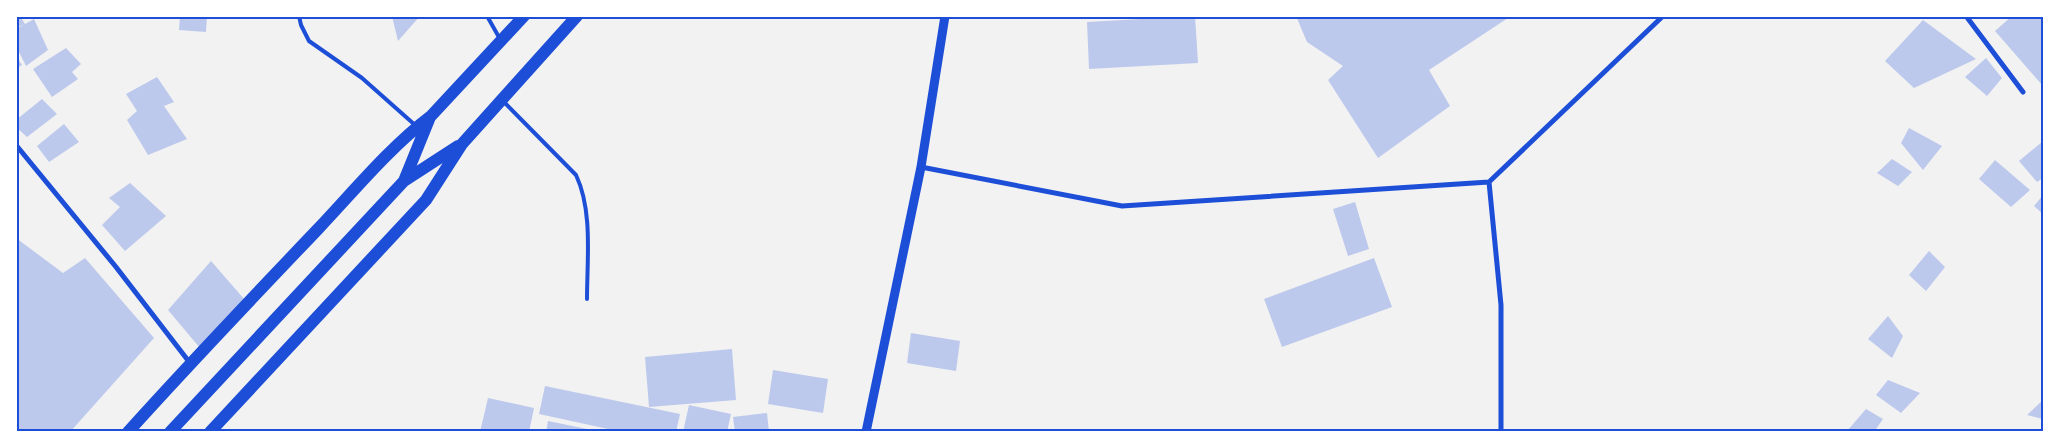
<svg xmlns="http://www.w3.org/2000/svg" width="2059" height="448" viewBox="0 0 2059 448" font-family="Lato,sans-serif">
  <rect width="100%" height="100%" fill="#f2f2f2"/>
  <path fill="#bdc9ec" d="M 16,16 L 20,16 L 25,24 L 34,19 L 48,50 L 26,66 L 16,46 L 16,29 L 25,24 L 16,28 Z
    M 180,16 L 207,16 L 206,32 L 179,30 Z
    M 392,16 L 420,16 L 398,41 Z
    M 1195,16 L 1198,63 L 1089,69 L 1087,22 Z
    M 1296,16 L 1511,16 L 1429,70 L 1450,106 L 1378,158 L 1328,80 L 1343,66 L 1307,42 Z
    M 2012,16 L 2043,16 L 2043,86 L 1995,31 Z
    M 1923,20 L 1976,59 L 1914,88 L 1885,61 Z
    M 66,48 L 81,64 L 72,72 L 78,79 L 52,97 L 33,69 Z
    M 16,56 L 22,65 L 16,69 Z
    M 1986,58 L 2002,78 L 1987,96 L 1965,77 Z
    M 157,77 L 174,102 L 164,106 L 187,139 L 148,155 L 127,120 L 137,111 L 126,94 Z
    M 42,99 L 57,114 L 27,137 L 16,127 L 16,120 Z
    M 64,124 L 79,142 L 49,162 L 37,146 Z
    M 1909,128 L 1942,146 L 1923,170 L 1901,143 Z
    M 2042,142 L 2043,178 L 2037,182 L 2019,161 Z
    M 1892,159 L 1912,172 L 1898,186 L 1877,173 Z
    M 1995,160 L 2030,190 L 2011,207 L 1979,179 Z
    M 130,183 L 166,216 L 125,251 L 102,225 L 120,207 L 109,198 Z
    M 2043,195 L 2043,214 L 2034,206 Z
    M 1355,202 L 1369,249 L 1348,256 L 1333,209 Z
    M 16,238 L 63,273 L 85,258 L 154,338 L 70,432 L 22,432 L 16,428 Z
    M 1929,251 L 1945,267 L 1926,291 L 1909,275 Z
    M 1374,258 L 1392,307 L 1282,347 L 1264,299 Z
    M 211,261 L 245,300 L 200,348 L 168,310 Z
    M 1888,316 L 1903,336 L 1892,358 L 1868,339 Z
    M 911,333 L 960,341 L 956,371 L 907,363 Z
    M 732,349 L 736,400 L 649,407 L 645,357 Z
    M 773,370 L 828,379 L 823,413 L 768,404 Z
    M 1888,380 L 1920,393 L 1901,413 L 1876,395 Z
    M 545,386 L 680,414 L 676,432 L 622,432 L 539,414 Z
    M 488,398 L 534,408 L 529,432 L 480,432 Z
    M 2043,400 L 2043,419 L 2027,415 Z
    M 689,405 L 731,414 L 727,432 L 683,432 Z
    M 1866,409 L 1883,419 L 1874,432 L 1847,431 Z
    M 767,413 L 769,432 L 735,432 L 733,417 Z
    M 548,421 L 597,431 L 596,432 L 546,432 Z"/>
  <g fill="none" stroke-linecap="round" stroke-linejoin="round">
    <path stroke="#1d4ed8" stroke-width="4" d="M 299,16 L 301,25 L 309,41 L 362,78 L 415,125
      M 487,16 L 500,39
      M 504,102 L 576,175 C 593,211 587,259 587,299"/>
    <path stroke="#1d4ed8" stroke-width="5" d="M 1966,16 L 2023,92
      M 16,145 L 116,267 L 190,363
      M 921,167 L 1122,206 L 1489,182 L 1663,16
      M 1489,182 L 1501,305 L 1501,432"/>
    <path stroke="#1d4ed8" stroke-width="9" d="M 866,432 L 921,167 L 945,16"/>
    <path stroke="#1d4ed8" stroke-width="12" d="M 404,181 L 430,117
      M 128,432 C 190,363 254,296 318,229 C 354,191 389,148 431,116 L 524,16
      M 170,432 L 404,181 L 458,146
      M 210,432 L 426,200 L 462,144 L 577,16"/>
  </g>
  <rect width="2059" height="448" fill="none" stroke="#ffffff" stroke-width="35"/>
  <rect x="18" y="18" width="2024" height="412" fill="none" stroke="#1d4ed8" stroke-width="2"/>
</svg>
